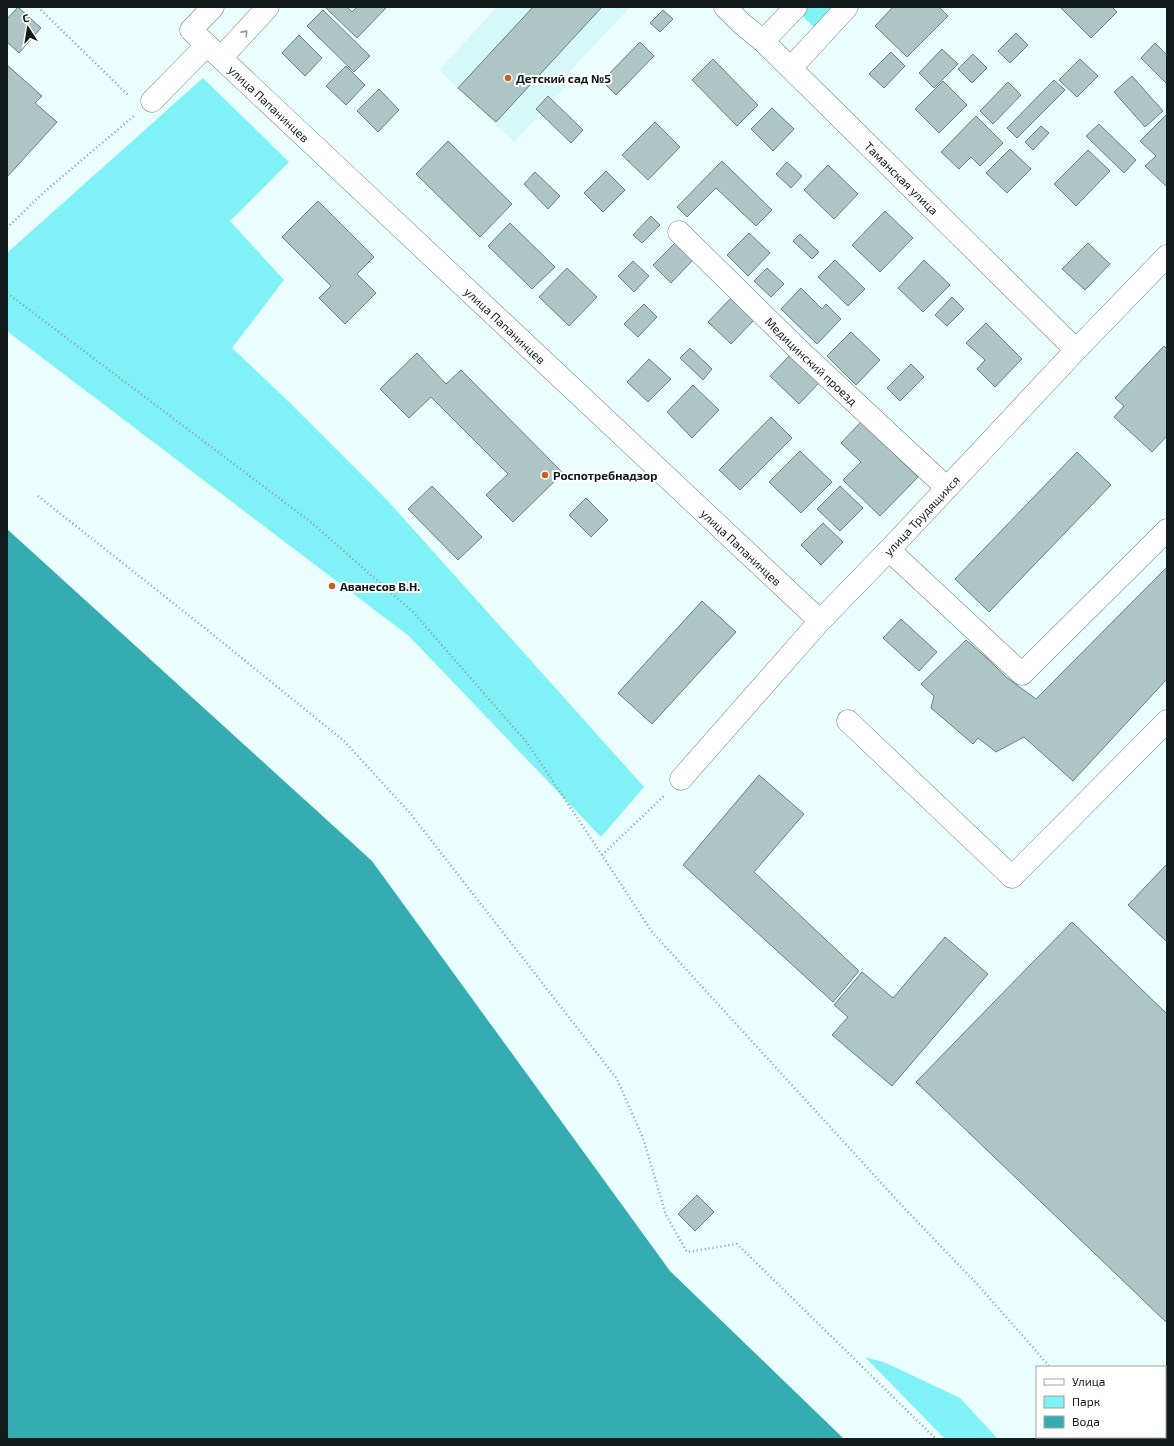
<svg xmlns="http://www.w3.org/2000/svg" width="1174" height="1446" viewBox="0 0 1174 1446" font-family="'Exo 2',sans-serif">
  <rect width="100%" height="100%" fill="#eafefe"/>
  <path fill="#d6f8f9" d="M 497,7 L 630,7 L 572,69 L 561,92 L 514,142 L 439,70 Z"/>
  <path fill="#80f1f6" d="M 804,7 L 837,7 L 816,29 L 799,13 Z
    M 203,78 L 289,162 L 230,221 L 284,280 L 232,348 L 284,397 L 387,500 L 644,787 L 601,837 L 409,636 L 7,331 L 7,253 Z
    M 865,1357 L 886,1363 L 960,1398 L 998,1439 L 945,1439 Z"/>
  <path fill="#35acb1" d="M 7,529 L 372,861 L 670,1271 L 844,1439 L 7,1439 Z"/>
  <path fill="#aec5c6" stroke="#687e7f" d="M 18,7 L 41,28 L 19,53 L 7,42 L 7,19 Z
    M 327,7 L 347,7 L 352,12 L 357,7 L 387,7 L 357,38 L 326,8 Z
    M 533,7 L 602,7 L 496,122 L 458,88 Z
    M 893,7 L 939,7 L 948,16 L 907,57 L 875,26 Z
    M 1060,7 L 1112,7 L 1117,12 L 1091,38 Z
    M 323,10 L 370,56 L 354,72 L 307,26 Z
    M 663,10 L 673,19 L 660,32 L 650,23 Z
    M 1016,33 L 1028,45 L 1010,63 L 998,51 Z
    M 299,35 L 322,58 L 305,76 L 282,53 Z
    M 640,42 L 654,56 L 616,95 L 602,81 Z
    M 1155,43 L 1167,55 L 1167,84 L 1141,58 Z
    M 942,49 L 958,64 L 934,88 L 919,73 Z
    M 891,52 L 905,66 L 884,88 L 869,74 Z
    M 973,54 L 987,68 L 972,83 L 958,69 Z
    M 713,59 L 758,105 L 737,126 L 692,80 Z
    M 1080,59 L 1098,76 L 1077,97 L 1059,80 Z
    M 7,65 L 42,96 L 35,103 L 57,122 L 7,177 Z
    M 346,66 L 365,85 L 346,105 L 326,86 Z
    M 1132,76 L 1163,111 L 1145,127 L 1114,92 Z
    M 1054,80 L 1065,90 L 1017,138 L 1007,128 Z
    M 943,81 L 967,105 L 939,133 L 915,109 Z
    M 1008,82 L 1021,95 L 993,124 L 980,111 Z
    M 379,89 L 399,110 L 378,132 L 357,111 Z
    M 548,96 L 583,130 L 571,143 L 536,109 Z
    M 772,108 L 794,129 L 773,151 L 751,129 Z
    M 1166,115 L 1167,116 L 1167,187 L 1145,166 L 1156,156 L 1140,141 Z
    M 976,116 L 1003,143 L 980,166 L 971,157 L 959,169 L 941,152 Z
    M 655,122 L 680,147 L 648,180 L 622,155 Z
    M 1099,124 L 1136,160 L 1124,173 L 1086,136 Z
    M 1041,126 L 1049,133 L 1033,150 L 1025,142 Z
    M 448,141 L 512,204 L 480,237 L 416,174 Z
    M 1010,149 L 1031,169 L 1007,193 L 986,173 Z
    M 1088,150 L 1110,171 L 1076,206 L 1054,184 Z
    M 722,161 L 772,210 L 756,226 L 716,188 L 687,217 L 677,207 Z
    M 787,162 L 802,176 L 791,188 L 776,174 Z
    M 828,165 L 858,194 L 834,219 L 804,190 Z
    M 606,171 L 625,190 L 603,212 L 584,193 Z
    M 535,172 L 560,196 L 548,209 L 524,184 Z
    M 318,201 L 374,257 L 357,274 L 376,293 L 345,324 L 319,298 L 331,286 L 282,237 Z
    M 885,211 L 913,238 L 880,272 L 852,245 Z
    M 651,216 L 660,225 L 642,243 L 633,235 Z
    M 510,223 L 555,267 L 532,289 L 488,246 Z
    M 749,233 L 770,253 L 748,276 L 727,255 Z
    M 800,234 L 819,252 L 812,259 L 793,241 Z
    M 675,243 L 693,260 L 671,283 L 653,265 Z
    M 1088,243 L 1110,264 L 1085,290 L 1062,269 Z
    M 835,260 L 865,289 L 848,306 L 818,277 Z
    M 924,260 L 950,285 L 923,312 L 898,288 Z
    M 633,261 L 649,276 L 634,292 L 618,276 Z
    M 567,268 L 597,297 L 569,326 L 539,297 Z
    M 767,268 L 784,284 L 771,297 L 754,281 Z
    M 801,288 L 822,309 L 826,304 L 841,319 L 817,344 L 781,309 Z
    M 952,297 L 964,309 L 947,326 L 935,315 Z
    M 731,298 L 754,320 L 731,344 L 708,322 Z
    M 644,304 L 657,317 L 638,337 L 624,324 Z
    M 986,323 L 1022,359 L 995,387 L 977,369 L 985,360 L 966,343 Z
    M 851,332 L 880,360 L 856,385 L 827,356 Z
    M 1164,346 L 1167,349 L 1167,436 L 1152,452 L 1114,417 L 1124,406 L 1115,398 Z
    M 690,348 L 712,369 L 703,380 L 680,358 Z
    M 417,353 L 446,384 L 461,370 L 563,473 L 513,522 L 486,495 L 508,474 L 431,397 L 409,418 L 380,389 Z
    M 790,355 L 819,383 L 799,404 L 770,376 Z
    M 649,359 L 671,379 L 648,402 L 627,382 Z
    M 911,364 L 924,377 L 900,401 L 887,388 Z
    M 693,385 L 719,410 L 692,438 L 667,412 Z
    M 771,417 L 792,438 L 740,490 L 719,470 Z
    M 861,422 L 918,477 L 880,516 L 843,480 L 861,462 L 841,443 Z
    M 800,451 L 832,482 L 801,513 L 769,482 Z
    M 1077,452 L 1111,485 L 989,612 L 955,579 Z
    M 432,486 L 482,537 L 458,560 L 408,509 Z
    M 840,486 L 863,508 L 840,531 L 817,509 Z
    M 586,498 L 608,520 L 591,537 L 569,515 Z
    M 823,523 L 843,542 L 821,565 L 801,545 Z
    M 1167,567 L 1167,679 L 1073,781 L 1024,737 L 996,752 L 978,738 L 973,744 L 931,708 L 934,696 L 921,684 L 966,640 L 988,659 L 1006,677 L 1036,699 Z
    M 702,601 L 736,632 L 652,724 L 618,693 Z
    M 901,619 L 937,652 L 919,671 L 883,638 Z
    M 759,775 L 804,814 L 754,872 L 859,971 L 833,1002 L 683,865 Z
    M 1167,864 L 1167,942 L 1128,905 Z
    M 1072,922 L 1167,1014 L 1167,1323 L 916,1082 Z
    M 945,937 L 988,974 L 892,1086 L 832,1035 L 848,1017 L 834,1005 L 862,972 L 893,998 Z
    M 697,1195 L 714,1212 L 695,1231 L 678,1214 Z"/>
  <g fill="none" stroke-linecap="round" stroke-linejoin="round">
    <g stroke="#6c8283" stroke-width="23">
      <g id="minor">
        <path id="s1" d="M 213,7 L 191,30 L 820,621"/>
        <path id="s2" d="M 725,7 L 741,23 L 763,41 L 1076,350"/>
        <path d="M 763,41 L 796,7"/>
        <path d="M 221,58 L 268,7"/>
        <path d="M 791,68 L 847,7"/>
        <path d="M 152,101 L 207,45"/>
        <path id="s3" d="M 679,232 L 799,350 L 947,488"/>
        <path d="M 889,550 L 1022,674 L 1167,530"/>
        <path d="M 848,721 L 1012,877 L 1167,721"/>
        <path id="s4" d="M 681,779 L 820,621 L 889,550 L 1076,350 L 1167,256"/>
      </g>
    </g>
    <path stroke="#909fa0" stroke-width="2.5" stroke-dasharray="1 3" stroke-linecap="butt" d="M 38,7 L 129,96
      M 7,228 L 43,193 L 134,116
      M 7,293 L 312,523 L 414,613 L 528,744 L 602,855 L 652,932 L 906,1210 L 978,1285 L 1050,1367
      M 38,496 L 206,629 L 344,741 L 410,813 L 617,1079 L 643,1138 L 666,1215 L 687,1252 L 737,1244 L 936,1439
      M 602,855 L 665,795
      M 1111,1437 L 1112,1439"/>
    <use href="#minor" stroke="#fff" stroke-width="22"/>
  </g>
  <defs><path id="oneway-chevron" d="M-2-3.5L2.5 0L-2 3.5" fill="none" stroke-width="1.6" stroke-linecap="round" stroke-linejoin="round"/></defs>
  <use stroke="#949898" href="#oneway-chevron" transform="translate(245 33) rotate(-48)"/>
  <g fill="#c26122" stroke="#fff" stroke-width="1.5">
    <circle cx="508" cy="78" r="4"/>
    <circle cx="545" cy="475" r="4"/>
    <circle cx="332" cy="586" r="4"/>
  </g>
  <g text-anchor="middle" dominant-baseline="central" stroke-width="4" stroke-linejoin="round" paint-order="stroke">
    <g font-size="12" font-weight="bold" fill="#121a1b" stroke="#fff" text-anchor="start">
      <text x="516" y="78">Детский сад №5</text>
      <text x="553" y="475">Роспотребнадзор</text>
      <text x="340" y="586">Аванесов В.Н.</text>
    </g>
    <g font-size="12" fill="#121a1b" stroke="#fff">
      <text stroke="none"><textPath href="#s1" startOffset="139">улица Папанинцев</textPath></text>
      <text stroke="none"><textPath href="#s2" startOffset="246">Таманская улица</textPath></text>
      <text stroke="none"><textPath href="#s1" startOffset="463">улица Папанинцев</textPath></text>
      <text stroke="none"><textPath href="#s3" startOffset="185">Медицинский проезд</textPath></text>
      <text stroke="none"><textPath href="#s4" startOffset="357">улица Трудящихся</textPath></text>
      <text stroke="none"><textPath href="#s1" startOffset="787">улица Папанинцев</textPath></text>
    </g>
  </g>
  <rect width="1174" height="1446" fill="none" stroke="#121a1b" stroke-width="16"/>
  <rect x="1036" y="1366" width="130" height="72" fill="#ffffff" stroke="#a0a3a4"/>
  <rect x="1044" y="1379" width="20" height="6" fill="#ffffff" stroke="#a0a3a4"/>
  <text x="1072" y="1386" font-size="12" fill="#121a1b">Улица</text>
  <rect x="1044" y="1396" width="20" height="12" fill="#80f1f6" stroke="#a0a3a4"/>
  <text x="1072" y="1406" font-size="12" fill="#121a1b">Парк</text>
  <rect x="1044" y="1416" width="20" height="12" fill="#35acb1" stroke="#a0a3a4"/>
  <text x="1072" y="1426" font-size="12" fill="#121a1b">Вода</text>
  <g transform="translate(28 28) rotate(348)" stroke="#ffffff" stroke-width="3" paint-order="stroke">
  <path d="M0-3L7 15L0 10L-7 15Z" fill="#121a1b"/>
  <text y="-6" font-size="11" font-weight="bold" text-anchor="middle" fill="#121a1b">С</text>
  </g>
</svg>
